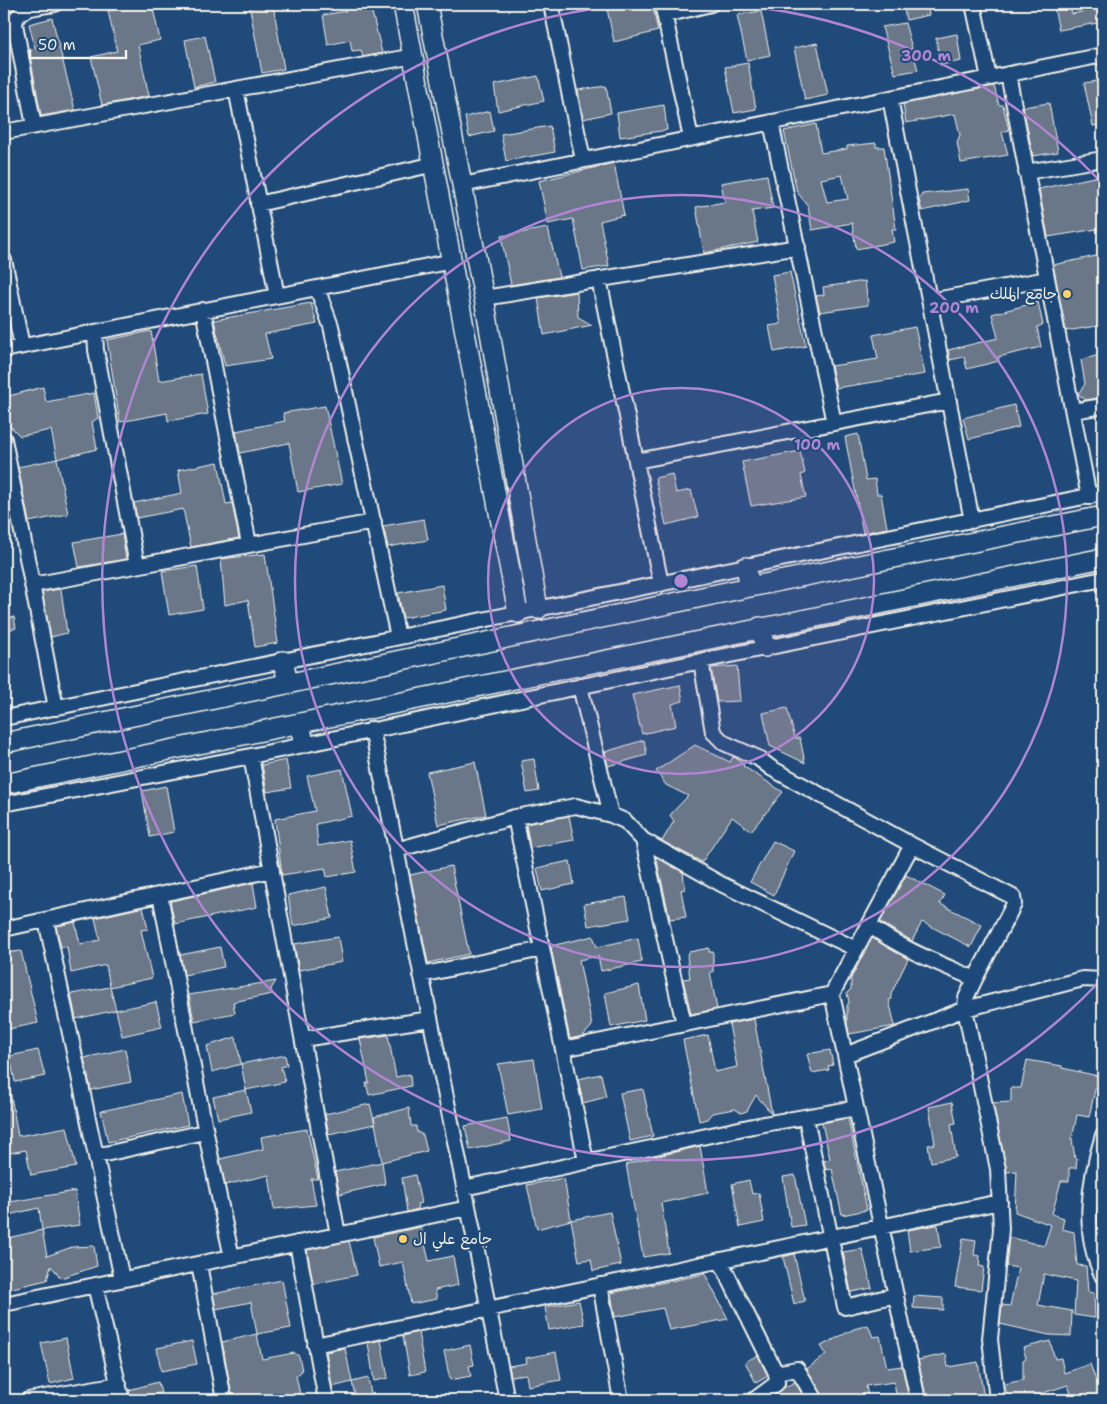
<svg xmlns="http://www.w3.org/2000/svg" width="1107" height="1404" viewBox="0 0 1107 1404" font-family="'Shantell Sans','Playpen Sans Arabic',sans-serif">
  <rect width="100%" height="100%" fill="#1f4a7a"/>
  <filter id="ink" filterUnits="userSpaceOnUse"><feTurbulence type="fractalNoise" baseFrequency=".02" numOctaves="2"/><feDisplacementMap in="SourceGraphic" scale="10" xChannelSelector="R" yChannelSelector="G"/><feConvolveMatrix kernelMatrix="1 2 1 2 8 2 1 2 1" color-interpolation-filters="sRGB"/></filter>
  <g filter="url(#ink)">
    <path fill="#6a7789" stroke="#f4f1e8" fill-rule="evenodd" d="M 139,4 L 152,4 L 160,40 L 138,45 L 149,96 L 102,105 L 91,57 L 117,51 L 108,11 Z
      M 249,4 L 273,4 L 284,69 L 262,73 Z
      M 345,4 L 370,4 L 382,53 L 363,57 L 361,50 L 352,51 L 350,40 L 328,45 L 323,15 L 346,11 Z
      M 606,4 L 652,4 L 658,31 L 614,42 Z
      M 903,4 L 927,4 L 929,15 L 906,20 Z
      M 1053,4 L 1070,4 L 1072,14 L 1103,7 L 1103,22 L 1059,30 Z
      M 761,11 L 770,55 L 747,60 L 737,15 Z
      M 52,18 L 75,110 L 41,116 L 29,50 L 35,48 L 29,24 Z
      M 905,23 L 918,70 L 895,74 L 882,27 Z
      M 957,34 L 961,61 L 940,65 L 936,38 Z
      M 205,36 L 215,82 L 194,87 L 185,40 Z
      M 817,43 L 828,95 L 805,100 L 794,48 Z
      M 748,63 L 756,109 L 734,113 L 725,67 Z
      M 538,76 L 544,101 L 498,111 L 494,85 Z
      M 1103,80 L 1103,124 L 1093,126 L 1084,83 Z
      M 606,86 L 611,113 L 583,119 L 578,90 Z
      M 994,86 L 999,105 L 1003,105 L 1009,130 L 1002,132 L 1008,155 L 961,163 L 957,142 L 960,135 L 955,114 L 906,123 L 903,104 Z
      M 1049,103 L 1058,152 L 1033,156 L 1023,107 Z
      M 664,105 L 667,130 L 620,137 L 617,113 Z
      M 490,111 L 494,131 L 469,137 L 465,117 Z
      M 816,124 L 821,153 L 847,149 L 847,146 L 876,143 L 876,147 L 884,147 L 896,229 L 892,229 L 894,242 L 856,249 L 852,223 L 812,230 L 808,206 L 797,192 L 784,131 ZM 842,175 L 848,199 L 827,202 L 821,179 Z
      M 550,126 L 555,152 L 506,161 L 501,134 Z
      M 614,163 L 624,215 L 600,221 L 609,266 L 583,270 L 573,219 L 548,224 L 539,181 Z
      M 767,175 L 773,208 L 752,211 L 758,242 L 704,253 L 696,207 L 725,202 L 721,183 Z
      M 1103,175 L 1103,228 L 1048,237 L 1039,189 Z
      M 968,189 L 970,200 L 922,211 L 919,200 L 922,194 Z
      M 548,228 L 559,277 L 511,285 L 501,236 Z
      M 1101,255 L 1103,325 L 1066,331 L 1053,265 Z
      M 790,272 L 806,346 L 774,352 L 769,326 L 781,324 L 772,275 Z
      M 865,281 L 868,305 L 820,312 L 816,296 L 824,295 L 823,287 Z
      M 577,292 L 578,317 L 592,325 L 544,335 L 538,298 Z
      M 1038,302 L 1043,325 L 1037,327 L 1041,347 L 998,357 L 999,361 L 967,369 L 964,357 L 950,360 L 948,350 L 998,338 L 992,314 Z
      M 311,303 L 317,324 L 265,334 L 271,359 L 225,366 L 214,320 Z
      M 915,327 L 925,374 L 836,388 L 831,366 L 878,359 L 873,335 Z
      M 151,331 L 159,381 L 201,374 L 208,414 L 168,421 L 167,413 L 120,422 L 107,340 Z
      M 1103,354 L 1103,397 L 1086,400 L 1078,394 L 1085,384 L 1081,360 Z
      M 43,387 L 46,402 L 94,393 L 98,418 L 92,422 L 97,449 L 57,459 L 51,430 L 20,436 L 5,421 L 9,415 L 5,397 Z
      M 1014,405 L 1019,427 L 969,439 L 963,418 Z
      M 325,406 L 342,484 L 298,492 L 289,443 L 240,453 L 236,431 L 285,421 L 283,413 Z
      M 858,434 L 866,480 L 875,479 L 877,494 L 881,494 L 887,528 L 863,533 L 845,437 Z
      M 800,451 L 805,473 L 801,475 L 806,497 L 751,506 L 742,462 Z
      M 57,459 L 68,514 L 29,522 L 18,467 Z
      M 218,462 L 226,504 L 232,503 L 239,538 L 191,547 L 183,509 L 137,518 L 134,503 L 182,493 L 178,470 Z
      M 672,474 L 676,493 L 691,490 L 698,517 L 666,525 L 655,478 Z
      M 424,519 L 428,540 L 388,547 L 383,526 Z
      M 122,534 L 126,559 L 79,567 L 74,542 Z
      M 265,554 L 278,643 L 255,647 L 248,600 L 225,605 L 221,559 Z
      M 197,566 L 203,609 L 169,615 L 162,571 Z
      M 442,585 L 446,610 L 403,618 L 398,593 Z
      M 61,589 L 67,633 L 51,637 L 42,592 Z
      M 14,617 L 16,628 L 4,631 L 4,619 Z
      M 737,666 L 740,701 L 717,702 L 711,668 Z
      M 680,685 L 683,701 L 672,704 L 676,726 L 642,734 L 632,695 Z
      M 787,708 L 795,738 L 800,738 L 805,763 L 770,746 L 763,713 Z
      M 644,740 L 647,755 L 608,766 L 605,752 Z
      M 695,745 L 730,762 L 733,757 L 736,758 L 744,765 L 743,766 L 783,792 L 751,831 L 732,817 L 702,862 L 662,841 L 674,821 L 670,815 L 688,796 L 666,785 L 656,771 Z
      M 534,759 L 539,791 L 527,793 L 521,761 Z
      M 286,760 L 291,788 L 267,792 L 262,765 Z
      M 475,762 L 486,815 L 438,825 L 427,772 Z
      M 342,769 L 352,816 L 316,824 L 318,846 L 350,840 L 356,872 L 327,877 L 325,868 L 282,875 L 275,819 L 315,811 L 307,776 Z
      M 166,786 L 174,832 L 150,837 L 142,791 Z
      M 569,816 L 574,840 L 530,848 L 526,824 Z
      M 773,841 L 794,851 L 774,895 L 750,882 Z
      M 661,860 L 683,872 L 685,889 L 681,890 L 686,917 L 670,919 L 657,861 Z
      M 570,861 L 574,884 L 542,891 L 537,868 Z
      M 451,866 L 469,954 L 428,963 L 410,875 Z
      M 906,875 L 945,895 L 940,904 L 982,925 L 971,947 L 922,922 L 912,941 L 880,922 Z
      M 253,883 L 257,907 L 175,924 L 170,901 Z
      M 326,887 L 332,918 L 293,926 L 288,895 Z
      M 626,897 L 630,919 L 588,926 L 584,904 Z
      M 143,907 L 148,929 L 141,930 L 152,978 L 110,987 L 106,965 L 71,973 L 67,947 L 61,947 L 56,926 L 75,922 L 80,944 L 100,940 L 95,918 Z
      M 593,936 L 597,947 L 638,938 L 642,962 L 601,971 L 598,956 L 579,960 L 592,1026 L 583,1036 L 570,1039 L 551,948 L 555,945 Z
      M 338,937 L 342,962 L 299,970 L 294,944 Z
      M 872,938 L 908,959 L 891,994 L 892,999 L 889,1000 L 895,1026 L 849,1034 L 847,1023 L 847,1006 L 849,1002 L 847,993 L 851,989 L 851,978 Z
      M 220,947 L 224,967 L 184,975 L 180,955 Z
      M 709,948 L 709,952 L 713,952 L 713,972 L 710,972 L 717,1009 L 691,1014 L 683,979 L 690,978 L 687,956 L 689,952 Z
      M 21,951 L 38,1023 L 4,1030 L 4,953 Z
      M 276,981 L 271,989 L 272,994 L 233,1002 L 235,1013 L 194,1021 L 189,995 Z
      M 639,985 L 645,1020 L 611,1027 L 605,993 Z
      M 110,987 L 116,1010 L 76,1019 L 71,994 Z
      M 156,1002 L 162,1027 L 122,1036 L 116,1010 Z
      M 754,1019 L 772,1114 L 756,1095 L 747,1111 L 741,1113 L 735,1109 L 712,1113 L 707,1119 L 699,1121 L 683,1040 L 708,1035 L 715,1072 L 737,1067 L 729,1024 Z
      M 388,1035 L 396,1077 L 410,1074 L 411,1086 L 369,1095 L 366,1083 L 369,1083 L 360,1039 Z
      M 236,1037 L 241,1064 L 212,1072 L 207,1046 Z
      M 125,1049 L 131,1082 L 91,1090 L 84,1058 Z
      M 38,1050 L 45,1076 L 15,1082 L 10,1056 Z
      M 830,1050 L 833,1065 L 828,1066 L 829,1070 L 812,1073 L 807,1054 Z
      M 285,1055 L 287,1065 L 281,1067 L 285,1082 L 246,1090 L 241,1064 Z
      M 534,1059 L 542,1109 L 508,1115 L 498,1064 Z
      M 1027,1060 L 1062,1066 L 1062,1068 L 1098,1076 L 1089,1117 L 1077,1115 L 1072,1139 L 1075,1158 L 1077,1158 L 1076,1168 L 1069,1168 L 1069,1181 L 1061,1181 L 1052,1214 L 1064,1218 L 1062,1229 L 1074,1232 L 1077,1265 L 1086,1266 L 1088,1292 L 1094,1293 L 1095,1318 L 1074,1315 L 1076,1281 L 1044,1274 L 1038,1305 L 1072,1311 L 1071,1336 L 1049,1335 L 1000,1324 L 1002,1305 L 1010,1306 L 1018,1268 L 1006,1266 L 1009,1237 L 1044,1246 L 1051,1225 L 1015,1212 L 1017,1171 L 1007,1172 L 993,1103 L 1011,1102 L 1011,1088 L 1021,1088 Z
      M 601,1074 L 606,1097 L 583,1103 L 578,1079 Z
      M 9,1085 L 18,1136 L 67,1127 L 76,1167 L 31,1175 L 26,1150 L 4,1154 L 4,1086 Z
      M 643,1089 L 653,1136 L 630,1141 L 620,1093 Z
      M 246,1090 L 251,1112 L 218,1119 L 213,1097 Z
      M 182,1094 L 188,1125 L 108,1142 L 101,1111 Z
      M 952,1102 L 956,1123 L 951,1124 L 956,1157 L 931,1162 L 928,1145 L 935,1144 L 929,1107 Z
      M 370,1104 L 375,1124 L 329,1134 L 325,1114 Z
      M 409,1108 L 411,1126 L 416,1126 L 417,1132 L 423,1135 L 427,1151 L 382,1162 L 374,1117 Z
      M 507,1118 L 511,1141 L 470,1150 L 465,1126 Z
      M 848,1118 L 867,1210 L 842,1215 L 832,1169 L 826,1170 L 824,1161 L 830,1159 L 822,1123 Z
      M 307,1129 L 318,1179 L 311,1179 L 316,1205 L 274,1209 L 269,1175 L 225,1185 L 220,1159 L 263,1149 L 261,1137 Z
      M 700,1146 L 708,1193 L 661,1203 L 669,1253 L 643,1257 L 626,1164 Z
      M 382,1162 L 385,1184 L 340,1194 L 335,1172 Z
      M 415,1175 L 421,1203 L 417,1204 L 418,1209 L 407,1212 L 402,1178 Z
      M 795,1175 L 805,1225 L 791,1227 L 783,1177 Z
      M 564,1178 L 571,1220 L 537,1229 L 527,1185 Z
      M 749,1180 L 752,1194 L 759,1193 L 764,1222 L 740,1227 L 732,1184 Z
      M 75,1191 L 80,1225 L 42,1230 L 39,1208 L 4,1216 L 4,1203 Z
      M 610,1212 L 621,1265 L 593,1271 L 591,1259 L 579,1261 L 571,1220 Z
      M 938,1225 L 941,1247 L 910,1251 L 907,1230 Z
      M 421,1227 L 429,1261 L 453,1256 L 458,1285 L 435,1290 L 437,1299 L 411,1304 L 403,1262 L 379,1267 L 373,1237 Z
      M 42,1230 L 47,1256 L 72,1247 L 94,1246 L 97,1266 L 61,1278 L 51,1266 L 47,1280 L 4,1290 L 4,1239 Z
      M 963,1238 L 976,1240 L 974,1255 L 980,1256 L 979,1266 L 984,1267 L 981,1290 L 955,1287 Z
      M 349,1241 L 357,1275 L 313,1284 L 307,1250 Z
      M 862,1249 L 872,1288 L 851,1292 L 843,1252 Z
      M 794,1254 L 805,1301 L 794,1304 L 783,1257 Z
      M 705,1274 L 728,1319 L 669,1330 L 663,1308 L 615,1317 L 611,1293 Z
      M 282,1280 L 291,1328 L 257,1334 L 251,1302 L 216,1309 L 213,1294 Z
      M 914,1296 L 943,1298 L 943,1310 L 913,1308 Z
      M 579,1301 L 584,1324 L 549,1330 L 545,1307 Z
      M 868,1325 L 873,1337 L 880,1336 L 887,1368 L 902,1366 L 909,1398 L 897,1400 L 894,1382 L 866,1386 L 869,1400 L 825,1400 L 807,1369 L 826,1354 L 821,1346 L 854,1329 Z
      M 418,1332 L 425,1372 L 410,1375 L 403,1336 Z
      M 257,1334 L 262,1359 L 294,1353 L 299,1356 L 302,1371 L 296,1376 L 301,1399 L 235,1400 L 232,1396 L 222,1342 Z
      M 66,1338 L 74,1378 L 50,1384 L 41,1343 Z
      M 381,1340 L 388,1378 L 374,1381 L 368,1343 Z
      M 192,1341 L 197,1364 L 161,1371 L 157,1348 Z
      M 1050,1341 L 1055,1359 L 1061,1358 L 1064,1373 L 1090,1364 L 1102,1397 L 1096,1400 L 1073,1400 L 1068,1385 L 1031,1397 L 1031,1400 L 1007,1400 L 1005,1384 L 1023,1380 L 1023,1360 L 1026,1358 L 1023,1348 Z
      M 470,1345 L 474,1365 L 469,1366 L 471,1376 L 450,1380 L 444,1351 Z
      M 345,1348 L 352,1382 L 332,1387 L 326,1352 Z
      M 556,1352 L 561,1380 L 528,1386 L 526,1374 L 511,1376 L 509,1366 L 527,1363 L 526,1358 Z
      M 946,1354 L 948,1367 L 978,1362 L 984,1398 L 927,1400 L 918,1360 Z
      M 758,1355 L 768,1376 L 756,1383 L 745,1362 Z
      M 368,1378 L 372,1400 L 356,1400 L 352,1382 Z
      M 158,1382 L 161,1393 L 155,1394 L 157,1400 L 131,1400 L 129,1390 Z
      M 795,1382 L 806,1400 L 768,1400 L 785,1387 Z"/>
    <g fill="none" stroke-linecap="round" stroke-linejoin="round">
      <g stroke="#f4f1e8" stroke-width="18">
        <path id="street" d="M 551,4 L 583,160
          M 662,4 L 691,138
          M 973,4 L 989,78
          M 665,15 L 711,4
          M 1008,74 L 1089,497
          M 236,89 L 277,296
          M 890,98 L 972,521
          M 771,122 L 834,423
          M 34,126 L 15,24 C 17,6 40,7 55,4
          M 4,132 L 414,56
          M 1026,172 L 1103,159
          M 462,185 L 1103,55
          M 258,204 L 435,164
          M 4,260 L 22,346
          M 599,279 L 661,584
          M 317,288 L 331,326 L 398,637
          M 484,298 L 798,247
          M 930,301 L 1047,279
          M 203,310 L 249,544
          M 95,332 L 96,350 L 137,565
          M 4,350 L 453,261
          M 1073,411 L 1103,406
          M 4,439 L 56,708
          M 636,461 L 949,401
          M 32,585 L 374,522
          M 701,661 L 713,732 L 724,743 L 758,758 L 771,768 L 912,845 L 1013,897 L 1014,904 L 975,979
          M 580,686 L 611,815
          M 4,718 L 1103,493
          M 372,729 L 507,1400
          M 251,756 L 338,1235
          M 4,804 L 251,756 L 701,661 L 1103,579
          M 515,817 L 586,1161
          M 643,840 L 684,1024
          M 912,845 L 832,994 L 918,1400
          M 396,850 L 515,817 L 576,806 L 611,815 L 625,821 L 643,840 L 721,884 L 856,949
          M 160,895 C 184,1016 205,1137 232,1257
          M 46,920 L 122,1279
          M 869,925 C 901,949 939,963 975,979 L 966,998 L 965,1009 L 998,1169 L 1001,1229 L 990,1339 L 997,1400
          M 4,929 L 272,870
          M 421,975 L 542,949
          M 303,1039 L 430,1019
          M 563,1049 L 832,994
          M 845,1055 L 965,1009 L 1083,979 L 1103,980
          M 806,1118 L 845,1307 L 896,1295
          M 1103,1135 C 1089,1181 1081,1233 1103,1277
          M 96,1156 L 204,1132
          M 464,1188 L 753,1126 L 856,1108
          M 297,1243 L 326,1400
          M 720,1260 L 776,1373 L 777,1383 L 754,1400
          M 199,1264 L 224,1400
          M 95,1285 L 122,1400
          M 600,1285 L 621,1400
          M 4,1304 L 468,1208
          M 315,1345 L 1000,1202
          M 776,1373 L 797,1369 L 816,1400
          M 28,1400 L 119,1384"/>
      </g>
      <g stroke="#f4f1e8" stroke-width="22">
        <path id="secondary" d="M 403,4 L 518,613
          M 427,4 L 484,298 L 538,609
          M 746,567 L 750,587
          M 760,627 L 765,647
          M 283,661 L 288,683
          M 300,724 L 304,743
          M 4,743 L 750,587 L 1103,516
          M 4,784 L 1103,558"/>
      </g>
      <use href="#street" stroke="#1f4a7a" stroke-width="14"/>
      <use href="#secondary" stroke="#1f4a7a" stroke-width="19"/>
    </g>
  </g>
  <circle cx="681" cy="581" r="193" fill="#b185d1" fill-opacity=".12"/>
  <g fill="none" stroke="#b185d1" stroke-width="2.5">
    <circle cx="681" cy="581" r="193"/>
    <circle cx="681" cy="581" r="386"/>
    <path d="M1101 980A579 579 0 1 1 636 4M726 4A579 579 0 0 1 1101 182"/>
  </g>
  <g fill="#ffd166" stroke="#1f4a7a" stroke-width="2">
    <circle cx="1067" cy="294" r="5"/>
    <circle cx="403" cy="1239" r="5"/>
  </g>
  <g text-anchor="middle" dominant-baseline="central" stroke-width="4" stroke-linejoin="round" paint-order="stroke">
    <g font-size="15" fill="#f4f1e8" stroke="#1f4a7a" text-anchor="end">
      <text x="1057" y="294">جامع الملك</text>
      <text x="413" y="1239" text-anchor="start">جامع علي ال</text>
    </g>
  </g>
  <circle cx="681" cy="581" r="8" fill="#b185d1" stroke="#1f4a7a" stroke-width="2.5"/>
  <g font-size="15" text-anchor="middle" font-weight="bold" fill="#b185d1" stroke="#1f4a7a" stroke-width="4" stroke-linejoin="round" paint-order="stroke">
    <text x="926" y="61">300 m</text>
    <text x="954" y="313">200 m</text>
    <text x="817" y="450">100 m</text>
  </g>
  <rect width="1107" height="1404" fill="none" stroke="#1f4a7a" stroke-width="20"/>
  <rect x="10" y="10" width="1087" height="1384" fill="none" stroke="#f4f1e8" stroke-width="2" filter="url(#ink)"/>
  <path d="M30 50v8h96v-8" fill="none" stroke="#f4f1e8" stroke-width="2.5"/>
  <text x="38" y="50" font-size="15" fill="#f4f1e8" stroke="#1f4a7a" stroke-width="4" paint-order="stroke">50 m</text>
</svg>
